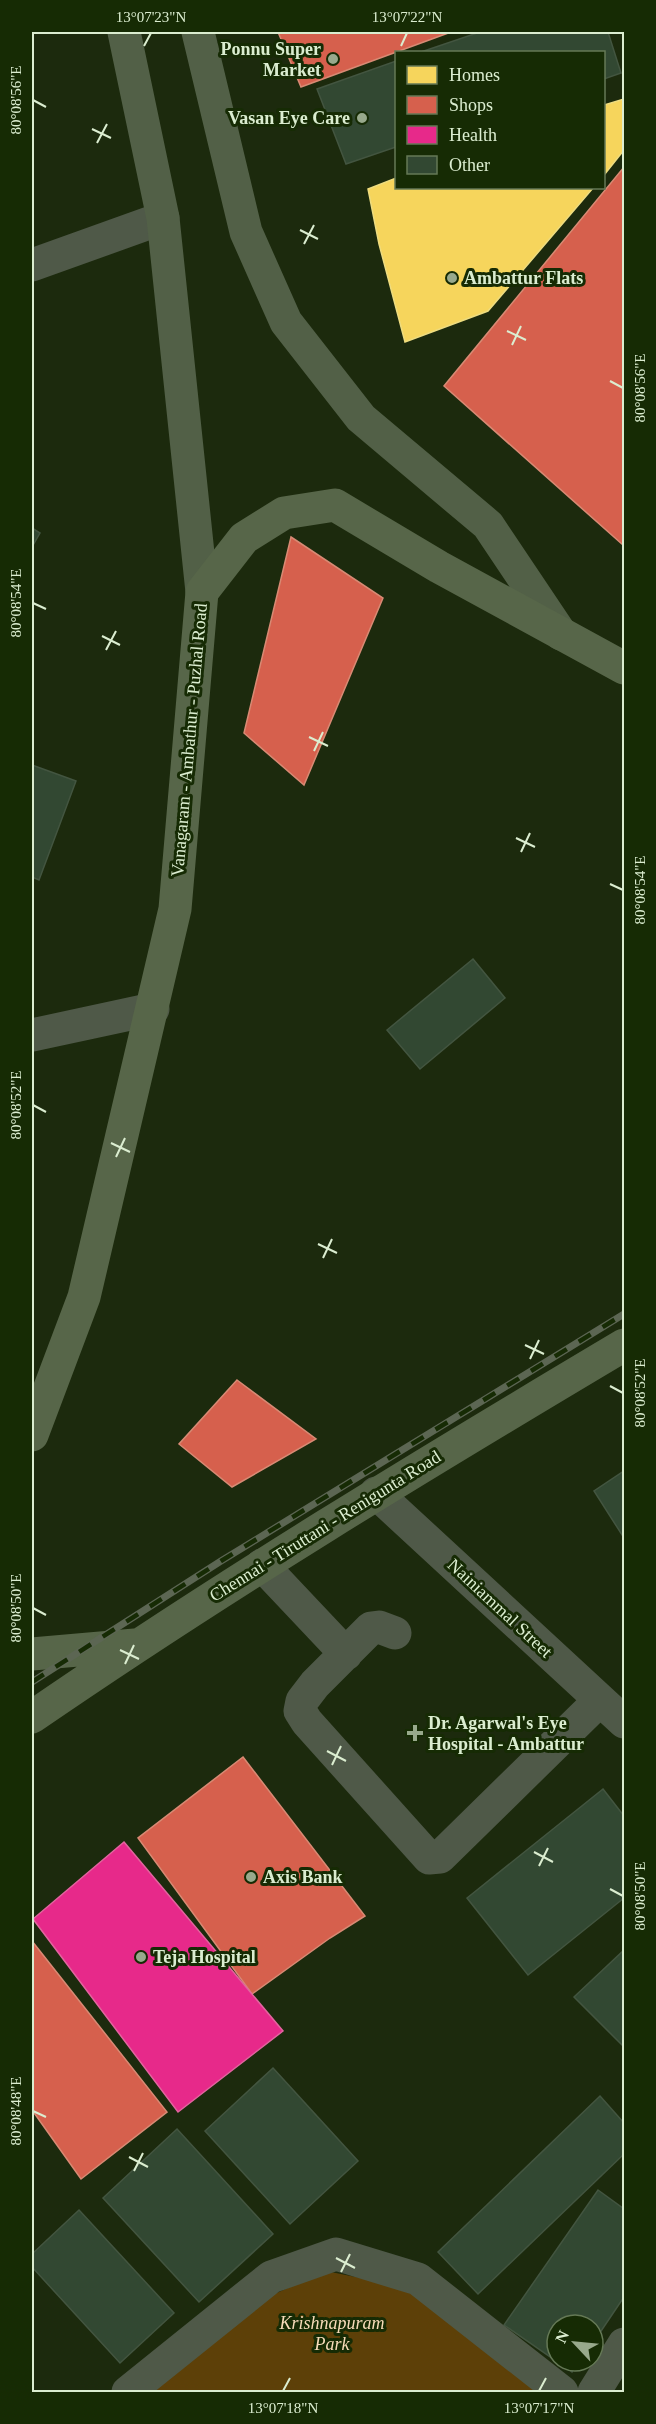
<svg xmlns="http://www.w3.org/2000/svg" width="656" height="2424" viewBox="0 0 656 2424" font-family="Georgia,serif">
  <rect width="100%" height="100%" fill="#1c2a0d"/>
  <path fill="#5d4008" d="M 326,2271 L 405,2287 L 537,2392 L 149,2392 L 261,2300 Z"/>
  <path fill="#f6d55c" stroke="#eedc7f" stroke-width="1.5" d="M 624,99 L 624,150 L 604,175 L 604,105 Z
    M 396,178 L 396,188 L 593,188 L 488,311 L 405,342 L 379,244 L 368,189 Z"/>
  <path fill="#d6604d" stroke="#d88a74" stroke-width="1.5" d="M 278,32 L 451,32 L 301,87 Z
    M 624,167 L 624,542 L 623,545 L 444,386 Z
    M 291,537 L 383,598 L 304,785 L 244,733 Z
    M 237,1380 L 316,1439 L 232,1487 L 179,1444 Z
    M 243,1757 L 365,1916 L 330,1938 L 252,1994 L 138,1838 Z
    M 32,1941 L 167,2112 L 81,2179 L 32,2110 Z"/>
  <path fill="#e7298a" stroke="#e3649f" stroke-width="1.5" d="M 124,1842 L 283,2031 L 178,2112 L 33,1919 Z"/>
  <path fill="#324832" stroke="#435540" stroke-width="1.5" d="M 480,32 L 608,32 L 621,73 L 604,79 L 604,52 L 421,52 Z
    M 396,61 L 396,147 L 346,164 L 317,89 Z
    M 32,528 L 40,533 L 32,547 Z
    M 32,765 L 76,781 L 39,880 L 32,877 Z
    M 473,959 L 505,998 L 420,1069 L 387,1030 Z
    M 624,1471 L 624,1538 L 594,1491 Z
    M 603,1789 L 624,1816 L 624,1898 L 528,1975 L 467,1898 Z
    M 624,1950 L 624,2047 L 574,1997 Z
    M 273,2068 L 358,2161 L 290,2224 L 205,2131 Z
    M 600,2096 L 624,2123 L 624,2154 L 478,2294 L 438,2252 Z
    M 177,2129 L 273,2234 L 199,2302 L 103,2198 Z
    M 598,2190 L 624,2209 L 624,2297 L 593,2343 L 593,2325 L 557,2325 L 557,2361 L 580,2361 L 572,2372 L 504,2325 Z
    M 79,2210 L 174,2313 L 120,2363 L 32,2267 L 32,2254 Z"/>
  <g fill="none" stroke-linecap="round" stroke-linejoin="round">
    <path stroke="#4f5948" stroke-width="33" d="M 32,265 L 163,218
      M 32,1035 L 153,1009
      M 376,1493 L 624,1722
      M 262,1565 L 346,1654
      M 395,1633 L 379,1627 L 371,1628 L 315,1684 L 302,1701 L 300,1711 L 307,1722 L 429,1858 L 440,1857 L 600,1700
      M 128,2392 L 271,2277 L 336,2254 L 418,2279 L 562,2392
      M 594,2392 L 624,2344"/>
    <path stroke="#526047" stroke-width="33" d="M 124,32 L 163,218 L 202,592
      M 198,32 L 246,232 L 286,322 L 361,418 L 488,525 L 561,634"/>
    <path stroke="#576649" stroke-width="33" d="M 32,1435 L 84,1297 L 175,909 L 202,592 L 244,538 L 284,513 L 335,505 L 439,567 L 624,668
      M 32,1654 L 135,1645
      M 32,1717 C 224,1585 424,1464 624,1345"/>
    <g stroke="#5c6653" stroke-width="7">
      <path id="rail" d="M 32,1682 L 221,1561 L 624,1314"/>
    </g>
    <use href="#rail" stroke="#162b04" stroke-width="4.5" stroke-dasharray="14" stroke-linecap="butt"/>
  </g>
  <path fill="none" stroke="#dbedd0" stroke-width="2" d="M 144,46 L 151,33M 401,46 L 407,33M 33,100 L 46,107M 92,129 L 111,138M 97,143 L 107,124M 300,230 L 318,239M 304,244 L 314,225M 507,331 L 526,340M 512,345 L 521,326M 610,381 L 623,388M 33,603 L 46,609M 102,636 L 120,645M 106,650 L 116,631M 309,737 L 328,746M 314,751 L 323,732M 516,838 L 535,847M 521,852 L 530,833M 610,884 L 623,890M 33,1105 L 46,1112M 111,1143 L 130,1152M 116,1157 L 125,1138M 318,1244 L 337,1253M 323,1258 L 332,1239M 525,1345 L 544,1354M 530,1359 L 539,1340M 610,1386 L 623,1393M 33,1608 L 46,1615M 120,1650 L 139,1659M 125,1664 L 134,1645M 327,1751 L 346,1761M 332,1765 L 341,1746M 534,1852 L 553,1862M 539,1866 L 548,1848M 610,1889 L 623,1896M 33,2111 L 46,2117M 129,2157 L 148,2167M 134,2171 L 143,2153M 336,2258 L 355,2268M 341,2272 L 350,2254M 283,2391 L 290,2378M 539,2391 L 546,2378"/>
  <g fill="#98a98c" stroke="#162b04" stroke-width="2">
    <circle cx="333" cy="59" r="6"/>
    <circle cx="362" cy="118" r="6"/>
    <circle cx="452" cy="278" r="6"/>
    <path d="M412 1724h6v6h6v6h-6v6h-6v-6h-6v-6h6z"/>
    <circle cx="251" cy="1877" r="6"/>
    <circle cx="141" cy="1957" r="6"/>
  </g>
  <g text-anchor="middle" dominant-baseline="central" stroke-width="6" stroke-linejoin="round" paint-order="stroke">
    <g font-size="18" font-weight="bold" fill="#dbedd0" stroke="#162b04" text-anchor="start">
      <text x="321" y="49" text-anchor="end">Ponnu Super<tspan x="321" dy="21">Market</tspan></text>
      <text x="350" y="118" text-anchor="end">Vasan Eye Care</text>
      <text x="464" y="278">Ambattur Flats</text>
      <text x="428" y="1723">Dr. Agarwal's Eye<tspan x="428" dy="21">Hospital - Ambattur</tspan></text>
      <text x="263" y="1877">Axis Bank</text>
      <text x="153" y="1957">Teja Hospital</text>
    </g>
    <g font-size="18" fill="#dbedd0" stroke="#162b04">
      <text transform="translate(189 740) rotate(-85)">Vanagaram - Ambathur - Puzhal Road</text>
      <text transform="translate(325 1526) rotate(-32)">Chennai - Tiruttani - Renigunta Road</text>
      <text transform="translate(500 1608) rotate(43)">Nainiammal Street</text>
    </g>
    <g font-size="18" font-style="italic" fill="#f7dbb9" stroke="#162b04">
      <text x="332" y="2323">Krishnapuram<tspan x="332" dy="21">Park</tspan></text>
    </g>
  </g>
  <rect width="656" height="2424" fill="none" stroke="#162b04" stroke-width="66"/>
  <rect x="395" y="51" width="210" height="138" fill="#162b04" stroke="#657956" stroke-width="1.5"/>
  <rect x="407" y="66" width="30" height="18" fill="#f6d55c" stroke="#657956" stroke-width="1.5"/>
  <text x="449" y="81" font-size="18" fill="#dbedd0">Homes</text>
  <rect x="407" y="96" width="30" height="18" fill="#d6604d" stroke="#657956" stroke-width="1.5"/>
  <text x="449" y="111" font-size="18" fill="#dbedd0">Shops</text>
  <rect x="407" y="126" width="30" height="18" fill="#e7298a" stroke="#657956" stroke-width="1.5"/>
  <text x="449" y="141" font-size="18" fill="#dbedd0">Health</text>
  <rect x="407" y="156" width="30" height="18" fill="#324832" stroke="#657956" stroke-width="1.5"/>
  <text x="449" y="171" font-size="18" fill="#dbedd0">Other</text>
  <g transform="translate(575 2343) rotate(296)"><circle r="28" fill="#162b04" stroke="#657956" stroke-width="1.5"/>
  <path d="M0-4.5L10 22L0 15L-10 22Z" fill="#98a98c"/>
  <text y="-9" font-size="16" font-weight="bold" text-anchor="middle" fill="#dbedd0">N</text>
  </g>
  <rect x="33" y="33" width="590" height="2358" fill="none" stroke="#dbedd0" stroke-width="2"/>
  <g font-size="15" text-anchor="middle" fill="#dbedd0">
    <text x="151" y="22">13°07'23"N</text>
    <text x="407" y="22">13°07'22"N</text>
    <text transform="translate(16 100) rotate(-90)" y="5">80°08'56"E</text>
    <text transform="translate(640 388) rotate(-90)" y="5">80°08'56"E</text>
    <text transform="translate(16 603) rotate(-90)" y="5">80°08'54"E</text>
    <text transform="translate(640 890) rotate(-90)" y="5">80°08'54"E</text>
    <text transform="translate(16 1105) rotate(-90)" y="5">80°08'52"E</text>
    <text transform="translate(640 1393) rotate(-90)" y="5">80°08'52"E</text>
    <text transform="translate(16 1608) rotate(-90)" y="5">80°08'50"E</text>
    <text transform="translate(640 1896) rotate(-90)" y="5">80°08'50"E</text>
    <text transform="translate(16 2111) rotate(-90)" y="5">80°08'48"E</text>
    <text x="283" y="2413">13°07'18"N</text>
    <text x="539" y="2413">13°07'17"N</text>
  </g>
</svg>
